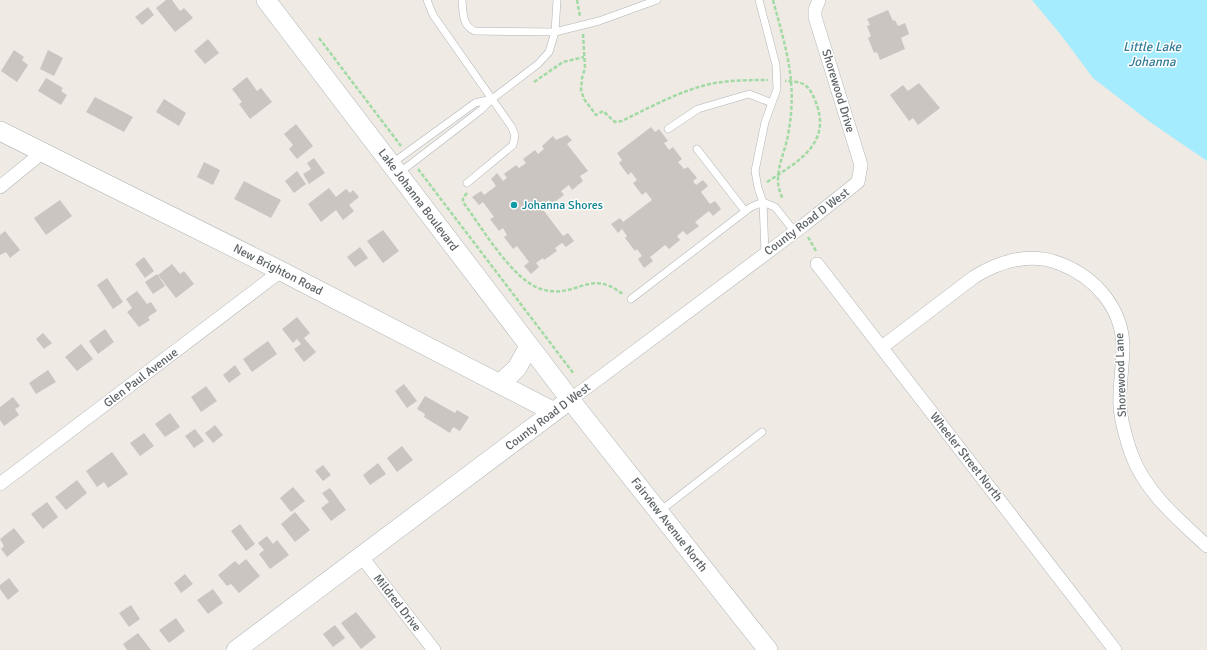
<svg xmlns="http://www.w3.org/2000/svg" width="1207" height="650" viewBox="0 0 1207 650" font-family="Signika,sans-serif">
  <rect width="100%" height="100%" fill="#efeae4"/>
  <path fill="#a5ecff" d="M 1032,0 L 1207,0 L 1207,161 L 1150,122 L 1093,78 L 1061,35 Z"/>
  <path fill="#cac5c1" d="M 166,0 L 172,0 L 180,11 L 184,8 L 193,18 L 175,32 L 156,8 Z
    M 148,7 L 154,15 L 142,25 L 135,17 Z
    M 888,10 L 893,21 L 895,20 L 898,26 L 905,23 L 909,34 L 901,38 L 905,49 L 880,60 L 877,52 L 874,53 L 868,38 L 871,36 L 867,26 L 870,25 L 867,19 Z
    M 208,39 L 219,53 L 205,64 L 194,51 Z
    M 14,50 L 24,57 L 22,60 L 28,65 L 17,82 L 1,71 Z
    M 48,50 L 63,58 L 54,76 L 40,69 Z
    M 247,77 L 257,91 L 261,88 L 272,102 L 250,119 L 239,104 L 242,102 L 232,89 Z
    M 46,78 L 63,88 L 61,91 L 67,95 L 61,105 L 38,91 Z
    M 919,83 L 940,108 L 918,125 L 913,118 L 909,121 L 890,95 L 903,85 L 908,91 Z
    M 95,97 L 133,117 L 124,132 L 86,112 Z
    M 164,99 L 186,113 L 179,126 L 156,112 Z
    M 296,124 L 313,146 L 297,159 L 289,149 L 293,145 L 284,134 Z
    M 651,127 L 655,132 L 659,129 L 668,141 L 664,143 L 669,150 L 673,147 L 682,159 L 678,162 L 684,169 L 688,167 L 697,178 L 693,181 L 696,185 L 703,180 L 708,186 L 701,192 L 710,204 L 715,201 L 721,209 L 713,216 L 709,211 L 695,222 L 699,226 L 687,235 L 683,231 L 677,236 L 680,240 L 669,249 L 665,245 L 650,257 L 653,261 L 644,268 L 638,259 L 642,256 L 637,249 L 635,251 L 625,238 L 627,236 L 622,229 L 618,233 L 611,224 L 620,218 L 623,222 L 652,200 L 646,192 L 642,195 L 633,183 L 637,180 L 631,172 L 628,175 L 619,163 L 622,160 L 617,153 Z
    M 567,135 L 572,140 L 567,144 L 588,171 L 580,176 L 583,181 L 572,190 L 569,185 L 561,191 L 564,195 L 552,204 L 549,200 L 541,207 L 563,236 L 568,233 L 574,241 L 566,247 L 562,243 L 555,248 L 557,251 L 544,260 L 543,258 L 536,263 L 539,267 L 531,274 L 524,266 L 529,262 L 517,246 L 513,249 L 504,237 L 507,235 L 503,228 L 499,231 L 490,219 L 494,217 L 483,202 L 479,205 L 472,197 L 481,191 L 484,195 L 496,186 L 491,179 L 497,173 L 503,181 L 507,178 L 504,174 L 516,165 L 519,168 L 526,163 L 523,159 L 535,150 L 538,154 L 544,149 L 542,146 L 553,136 L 556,140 Z
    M 314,158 L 325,173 L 309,184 L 303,174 L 311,169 L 307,163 Z
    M 204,162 L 220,170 L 213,185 L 197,177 Z
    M 297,171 L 306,184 L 294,193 L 285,181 Z
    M 244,181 L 281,200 L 271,218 L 234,199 Z
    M 329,188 L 336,197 L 346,189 L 350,193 L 353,190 L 359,197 L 349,205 L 354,211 L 343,220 L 336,210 L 321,222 L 308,204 Z
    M 60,200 L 72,216 L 46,235 L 34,218 Z
    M 383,230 L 399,251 L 383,263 L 367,241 Z
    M 5,231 L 20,250 L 10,258 L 6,252 L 0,255 L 0,235 Z
    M 360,247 L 368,258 L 355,267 L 347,257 Z
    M 144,257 L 154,271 L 145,278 L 135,264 Z
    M 172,264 L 180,274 L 184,271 L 194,284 L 176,298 L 158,275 Z
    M 157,274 L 165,286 L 153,294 L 145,282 Z
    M 107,278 L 123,302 L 113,309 L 97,285 Z
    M 137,291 L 147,304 L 151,302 L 157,311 L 148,317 L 150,320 L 139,327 L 127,312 L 132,308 L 126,299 Z
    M 297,317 L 310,333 L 304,338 L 316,352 L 304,362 L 294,349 L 301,344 L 297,339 L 293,343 L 282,329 Z
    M 105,329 L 114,342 L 98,354 L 89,341 Z
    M 43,333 L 52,343 L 44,349 L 36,339 Z
    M 268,341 L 277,354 L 252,372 L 243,359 Z
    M 81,344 L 93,359 L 77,371 L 65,357 Z
    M 235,365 L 241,374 L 229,383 L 223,375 Z
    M 48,370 L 56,382 L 36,394 L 29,383 Z
    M 404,384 L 417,401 L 407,408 L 395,391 Z
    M 206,386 L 217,401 L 201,412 L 191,397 Z
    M 425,396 L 455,413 L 457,410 L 469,417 L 460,431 L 453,427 L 450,433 L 424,417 L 425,414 L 417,409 Z
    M 13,397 L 20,406 L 15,409 L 19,415 L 4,426 L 0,420 L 0,407 Z
    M 170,413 L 180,427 L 165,437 L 155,424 Z
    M 215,425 L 223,435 L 213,443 L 205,433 Z
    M 195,429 L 204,441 L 194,448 L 185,436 Z
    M 144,433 L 154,446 L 140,456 L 130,443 Z
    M 402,446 L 413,460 L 397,472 L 387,458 Z
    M 112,452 L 128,474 L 108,488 L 104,482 L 97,487 L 86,471 Z
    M 378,463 L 386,474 L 370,485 L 363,475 Z
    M 323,465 L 331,475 L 323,481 L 315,471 Z
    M 77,480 L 87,493 L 66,510 L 55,497 Z
    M 293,487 L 305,501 L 291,512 L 280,498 Z
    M 330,488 L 346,510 L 331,521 L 321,508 L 329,502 L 322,493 Z
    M 47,502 L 58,517 L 43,529 L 31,514 Z
    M 295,512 L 310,530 L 295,542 L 281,524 Z
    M 240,524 L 255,544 L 246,551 L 231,531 Z
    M 14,528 L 25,542 L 7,557 L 1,549 L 4,546 L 0,539 Z
    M 267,536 L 273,544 L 277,540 L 289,555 L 270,569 L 259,554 L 264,550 L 258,543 Z
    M 246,559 L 260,576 L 239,593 L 231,584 L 227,586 L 218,575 L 235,561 L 239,565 Z
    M 185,574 L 193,584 L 181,593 L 174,583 Z
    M 9,578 L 19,591 L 8,600 L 0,589 L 0,585 Z
    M 213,589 L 223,603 L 208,614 L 197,600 Z
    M 131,605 L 140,619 L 129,627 L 119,613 Z
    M 356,612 L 376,637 L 361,649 L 341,623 Z
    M 176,618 L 185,631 L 169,643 L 159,630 Z
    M 335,625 L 345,638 L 333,647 L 323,634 Z
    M 138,633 L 151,650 L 127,650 L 123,644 Z"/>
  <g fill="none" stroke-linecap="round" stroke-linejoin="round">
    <g stroke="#b0b5b8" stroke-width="8">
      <path id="lane" d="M 427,0 L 433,15 L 511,126 L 515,135 L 513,145 L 467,183
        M 462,0 C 463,12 462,26 475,31 L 555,32 L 599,21 L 657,0
        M 759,0 L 776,65 L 777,89 L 765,122 L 755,171 L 758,188 L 763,202 L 765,253
        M 668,129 L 698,109 L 749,94 L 772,103
        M 697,149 L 745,211
        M 391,164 L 475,103 L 492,99
        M 399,173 L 481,110 L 492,99 L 538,64 L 549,52 L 555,32 L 557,0
        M 631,299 L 751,207 L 763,202 L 775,207 L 795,232
        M 660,511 L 762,432"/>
    </g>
    <g stroke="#b0b5b8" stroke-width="14">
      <path id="street" d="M 0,187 L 43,152
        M 817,264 L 1115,650
        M 882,347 L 974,277 C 1000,261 1031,252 1061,264 C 1094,277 1122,307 1123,346 C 1123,366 1119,386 1120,406 C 1121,422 1126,438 1131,453 C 1145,492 1178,519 1207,546
        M 570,400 L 804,225 L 858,182 L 861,165 L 815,17 L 815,10 L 819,0
        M 0,484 L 281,271
        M 361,556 L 434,650"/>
    </g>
    <g stroke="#b1b7ba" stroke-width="20">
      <path id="secondary" d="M 266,0 L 579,411 L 768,650
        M 0,131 L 281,271 L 554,412
        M 500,384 L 517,368 L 529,346
        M 236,650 L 563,405"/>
    </g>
    <path stroke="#a2daa4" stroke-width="2.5" stroke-dasharray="4 2" stroke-linecap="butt" d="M 577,0 L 580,17
      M 773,0 C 786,49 798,83 788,135 C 784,157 771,177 783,199
      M 583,34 L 585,68 L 582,78 L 581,90 L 584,99 L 596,115 L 603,111 L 615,122 L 622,121 C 650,107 680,91 710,84 C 729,80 749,80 768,80
      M 319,38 L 401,146
      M 534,82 L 563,62 L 584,57
      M 418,169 L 574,374
      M 767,182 C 799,161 833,143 815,100 C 808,83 803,82 785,81
      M 467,193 L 463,198 L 463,202 C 481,226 512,280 541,289 C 576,300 589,268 621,293 L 623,292
      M 808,237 L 816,251"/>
    <use href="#lane" stroke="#fff" stroke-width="7"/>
    <use href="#street" stroke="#fff" stroke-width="13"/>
    <use href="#secondary" stroke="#fff" stroke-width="19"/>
  </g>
  <circle fill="#0f9aa8" stroke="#fff" stroke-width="1.5" cx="514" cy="205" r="4"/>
  <g text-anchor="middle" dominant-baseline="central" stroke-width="3" stroke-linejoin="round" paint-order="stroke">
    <g font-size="12" fill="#5c6366" stroke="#fff">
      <text transform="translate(838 91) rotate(73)">Shorewood Drive</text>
      <text transform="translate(418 200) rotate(53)">Lake Johanna Boulevard</text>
      <text transform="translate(807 222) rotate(-37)">County Road D West</text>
      <text transform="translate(278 270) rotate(27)">New Brighton Road</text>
      <text transform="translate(1121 375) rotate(-92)">Shorewood Lane</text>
      <text transform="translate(141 378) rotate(-37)">Glen Paul Avenue</text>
      <text transform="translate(548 417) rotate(-37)">County Road D West</text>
      <text transform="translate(966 457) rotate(52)">Wheeler Street North</text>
      <text transform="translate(669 525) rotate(52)">Fairview Avenue North</text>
      <text transform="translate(397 603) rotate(52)">Mildred Drive</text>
    </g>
    <g font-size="12" fill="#0d838f" stroke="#fff" text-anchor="start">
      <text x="522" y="205">Johanna Shores</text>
    </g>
    <g font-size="13" font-style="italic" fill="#357e9b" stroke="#fff">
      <text x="1152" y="47">Little Lake<tspan x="1152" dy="15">Johanna</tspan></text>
    </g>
  </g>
</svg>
